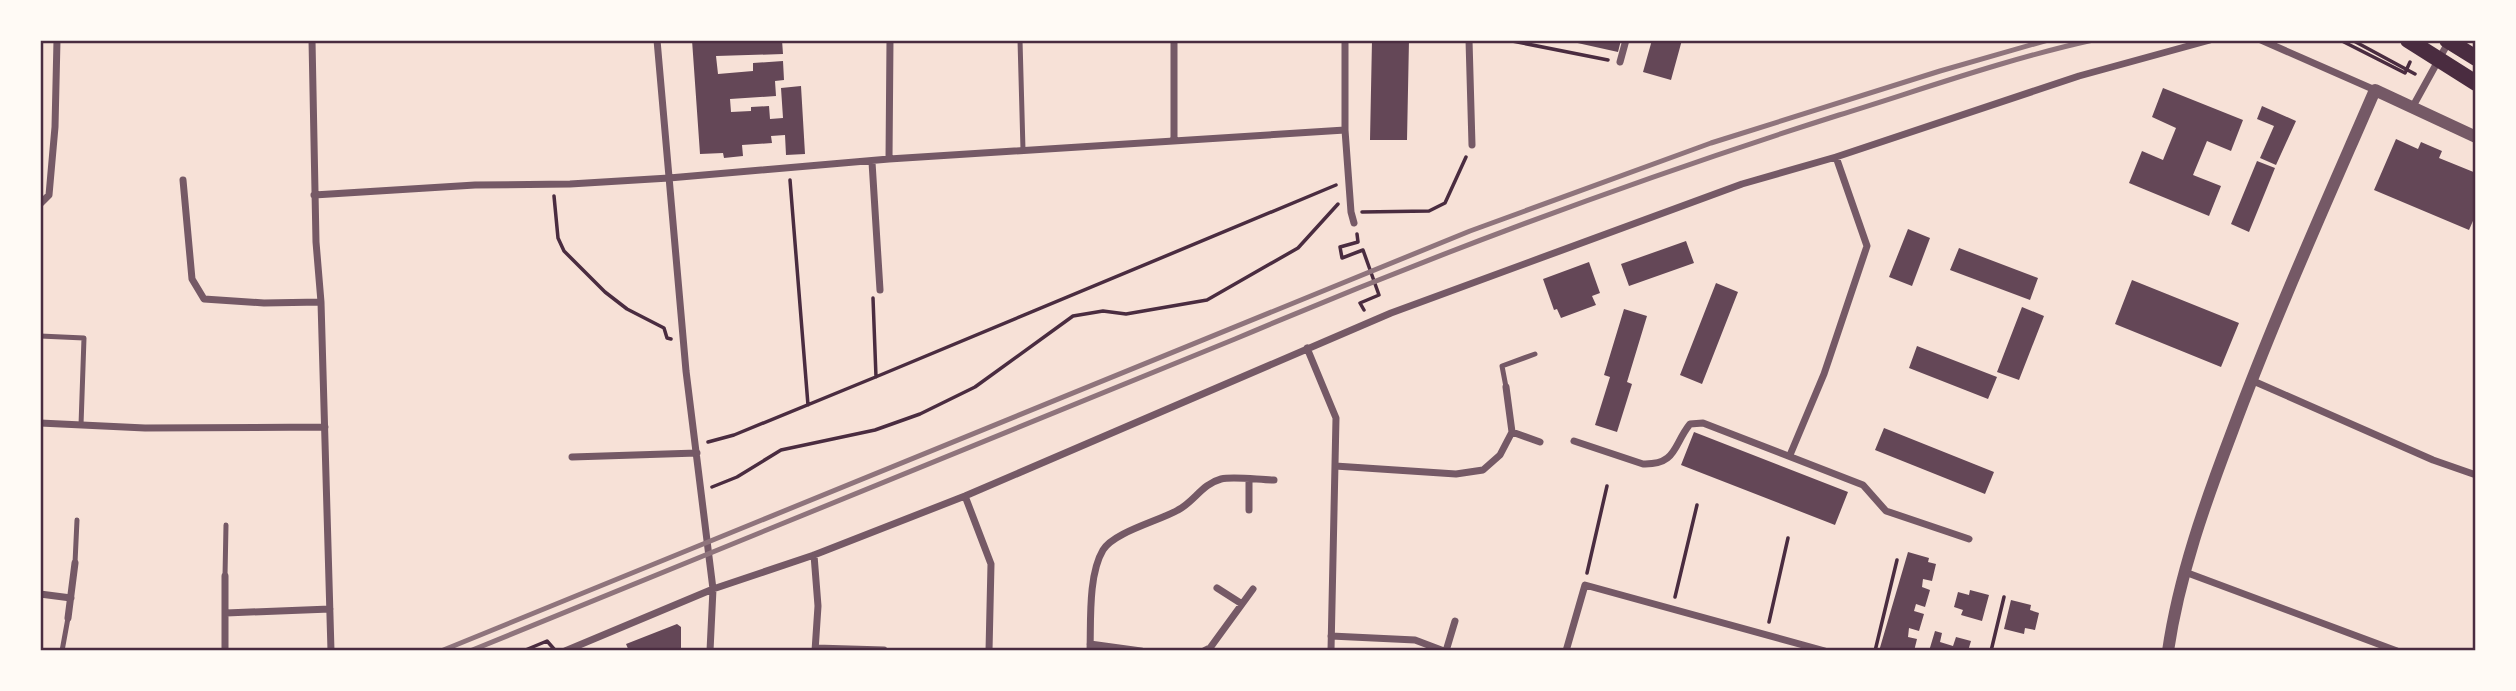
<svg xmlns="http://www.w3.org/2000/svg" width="2516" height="691" viewBox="0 0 2516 691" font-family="Arial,sans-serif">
  <rect width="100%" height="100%" fill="#f7e1d7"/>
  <path fill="#644757" d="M 692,40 L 782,40 L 783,54 L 716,56 L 718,74 L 753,71 L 753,63 L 783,61 L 784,80 L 775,81 L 776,96 L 730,99 L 731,112 L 751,111 L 751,107 L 769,106 L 770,119 L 783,118 L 781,88 L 801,86 L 805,154 L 786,155 L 785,135 L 771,136 L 772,143 L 742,145 L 743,156 L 724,158 L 723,153 L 700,154 Z
    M 1372,40 L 1409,40 L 1407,140 L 1370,140 Z
    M 1564,40 L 1621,40 L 1618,52 Z
    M 1652,40 L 1682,40 L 1671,80 L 1643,72 Z
    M 2163,88 L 2243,120 L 2231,151 L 2207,141 L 2193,175 L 2221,186 L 2209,216 L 2129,183 L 2142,151 L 2163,160 L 2176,128 L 2152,117 Z
    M 2262,106 L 2296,121 L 2276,165 L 2260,158 L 2274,126 L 2257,119 Z
    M 2396,139 L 2418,149 L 2421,142 L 2442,151 L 2439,158 L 2476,173 L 2476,214 L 2469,230 L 2374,190 Z
    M 2257,161 L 2275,168 L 2249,232 L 2231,224 Z
    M 1908,229 L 1930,238 L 1912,286 L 1889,277 Z
    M 1686,241 L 1694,263 L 1629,286 L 1621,264 Z
    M 1959,248 L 2038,278 L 2030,300 L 1950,270 Z
    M 1589,262 L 1600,293 L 1592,296 L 1596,305 L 1561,318 L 1557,309 L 1554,310 L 1543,279 Z
    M 2132,280 L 2239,323 L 2221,367 L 2115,324 Z
    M 1716,283 L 1738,292 L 1702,384 L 1680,375 Z
    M 2022,307 L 2044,316 L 2019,380 L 1997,372 Z
    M 1624,309 L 1647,316 L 1627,382 L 1632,384 L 1617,432 L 1595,425 L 1610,377 L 1604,375 Z
    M 1917,346 L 1997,377 L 1988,399 L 1909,368 Z
    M 1884,428 L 1994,472 L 1985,494 L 1875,450 Z
    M 1694,432 L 1848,492 L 1835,525 L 1681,465 Z
    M 1908,552 L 1929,558 L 1928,562 L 1936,564 L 1932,581 L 1923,579 L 1922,587 L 1930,590 L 1925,607 L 1916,604 L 1914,611 L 1924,614 L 1919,631 L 1909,628 L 1908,637 L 1917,639 L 1914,651 L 1879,651 Z
    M 1970,590 L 1989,595 L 1982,621 L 1961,615 L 1963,610 L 1954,607 L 1958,592 L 1969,595 Z
    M 2011,600 L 2031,605 L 2030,610 L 2039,613 L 2035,630 L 2025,628 L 2024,634 L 2004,629 Z
    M 677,624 L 681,627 L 681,651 L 629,651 L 626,644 Z
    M 1935,631 L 1942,633 L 1940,642 L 1953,646 L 1956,637 L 1971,641 L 1968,651 L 1929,651 Z"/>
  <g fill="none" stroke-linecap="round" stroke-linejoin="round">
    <path stroke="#4a2c40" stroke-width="3.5" d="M 1507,40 L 1608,60
      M 2340,40 L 2405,73 L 2410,62
      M 2352,40 L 2415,74
      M 790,180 L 808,405
      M 554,196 L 558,238 L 564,251 L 605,292 L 627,309 L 664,328 L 667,338 L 671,339
      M 1362,212 L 1429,211 L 1445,203 L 1466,157
      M 1357,234 L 1358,242 L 1340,247 L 1342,258 L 1363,250 L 1379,295 L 1360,303 L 1364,310
      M 873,298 L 876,377
      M 708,442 L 734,435 L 878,376 L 1336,185
      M 712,487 L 737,477 L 781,450 L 875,430 L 920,414 L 975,387 L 1073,316 L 1103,311 L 1126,314 L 1207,300 L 1298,248 L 1338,204
      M 1587,573 L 1607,486
      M 1675,597 L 1697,505
      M 1769,622 L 1788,538
      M 523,651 L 547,641 L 554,649
      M 1875,651 L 1897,560
      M 1991,651 L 2004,597"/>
    <path stroke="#755966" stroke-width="5" d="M 1020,40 L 1023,150
      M 40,336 L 84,338 L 81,425
      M 1506,387 L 1502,366 L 1535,354
      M 75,563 L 77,520
      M 225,576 L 226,525
      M 62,651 L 68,618"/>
    <path stroke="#755966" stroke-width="7" d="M 312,40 L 316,242 L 321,302 L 331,651
      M 657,40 L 686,371 L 713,589 L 710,651
      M 1345,40 L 1345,130 L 1351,212 L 1354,223
      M 1469,40 L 1472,145
      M 2261,40 L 2375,90
      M 1620,62 L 1626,40
      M 2412,108 L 2449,41
      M 1174,141 L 1174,40
      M 889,159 L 890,40
      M 872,162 L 880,290
      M 183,180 L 192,279 L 204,299 L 264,303 L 321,302
      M 314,195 L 475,185 L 570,184 L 669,178 L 889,159 L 1345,130
      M 40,204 L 49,195 L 55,127 L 57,40
      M 1307,348 L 1336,418 L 1331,651
      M 2251,380 L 2433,460 L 2476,475
      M 40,423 L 145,428 L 325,427
      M 1512,432 L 1540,442
      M 1574,441 L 1643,464 C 1677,465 1673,445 1690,424 L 1703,423 L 1863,485 L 1886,511 L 1969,539
      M 1790,455 L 1824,374 L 1867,246 L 1836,157
      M 572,457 L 697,453
      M 1335,466 L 1456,474 L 1483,470 L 1500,455 L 1512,432 L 1506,387
      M 965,496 L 991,564 L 989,651
      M 1249,510 L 1249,480
      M 814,555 L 818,606 L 815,651
      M 2185,572 L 2397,651
      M 225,576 L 225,651
      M 1217,588 L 1242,604
      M 40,594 L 71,598
      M 226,613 L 330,609
      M 68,618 L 75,563
      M 1331,636 L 1415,640 L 1444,651
      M 1090,644 L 1141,651
      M 816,648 L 884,650
      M 565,651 L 713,589 L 814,555 L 965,496 L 1391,313 L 1742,184 L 1836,157 L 2079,76 L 2210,40
      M 1090,651 C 1091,622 1088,575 1103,550 C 1114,532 1159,521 1178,510 C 1194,502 1202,484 1221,479 C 1234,476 1260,480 1274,480
      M 1204,651 L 1210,648 L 1253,589
      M 1446,651 L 1455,621
      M 1566,651 L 1585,585 L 1825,651"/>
    <path stroke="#755966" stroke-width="12" d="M 2168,651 C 2179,576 2205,503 2232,432 C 2275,316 2326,203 2375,90 L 2476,137"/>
    <path stroke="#4a2c40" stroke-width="16" d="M 2408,40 L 2476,83
      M 2447,40 L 2476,58"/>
    <path stroke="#8f747c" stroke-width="5" d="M 441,651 L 1470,231 L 1711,143 L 1940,71 L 2048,40
      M 470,651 L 1235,339 C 1433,255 1634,180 1839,115 C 1923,89 2007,59 2093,40"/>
  </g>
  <rect width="2516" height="691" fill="none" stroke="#fffaf5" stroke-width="84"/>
  <rect x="42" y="42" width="2432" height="607" fill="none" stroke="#4a2c40" stroke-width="2.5"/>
</svg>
